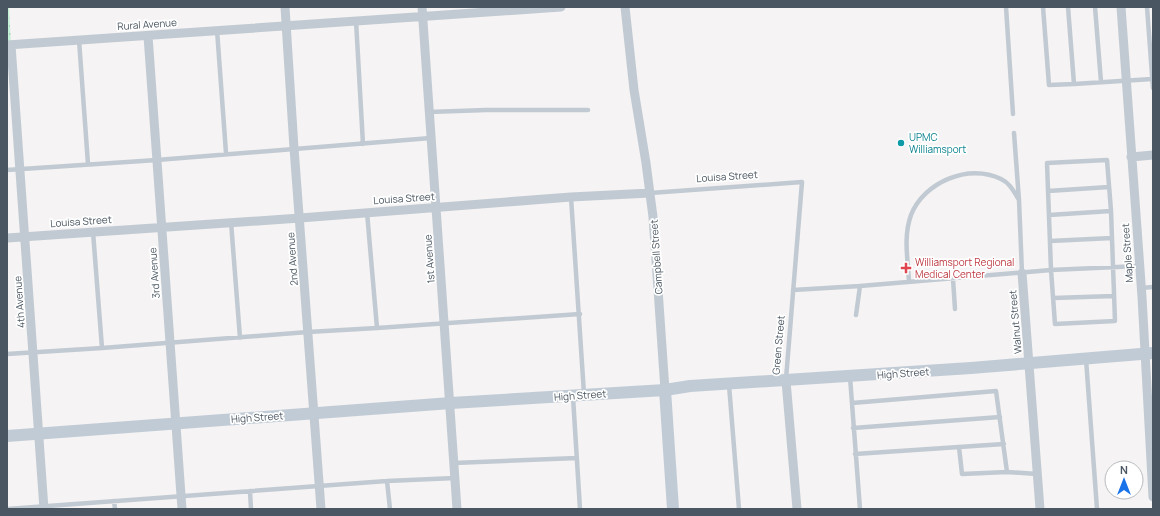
<svg xmlns="http://www.w3.org/2000/svg" width="1160" height="516" viewBox="0 0 1160 516" font-family="Manrope,sans-serif">
  <defs>
    <pattern id="grass-dots" width="8" height="8" patternUnits="userSpaceOnUse"><rect width="8" height="8" fill="#c3f1d5"/><path d="M2 2h.1M6 6h.1" fill="none" stroke="#a0c6b0" stroke-width="1.8" stroke-linecap="round"/></pattern>
  </defs>
  <rect width="100%" height="100%" fill="#f5f3f3"/>
  <path fill="url(#grass-dots)" d="M 7,7 L 9,7 L 11,45 L 7,45 Z"/>
  <g fill="none" stroke-linecap="round" stroke-linejoin="round">
    <path stroke="#c1cad2" stroke-width="4.5" d="M 1006,7 L 1013,114
      M 1043,7 L 1049,85 L 1074,84
      M 1068,7 L 1074,84 L 1152,79
      M 1095,7 L 1101,82
      M 1147,7 L 1153,88
      M 356,21 L 363,144
      M 217,30 L 226,153
      M 79,40 L 88,164
      M 429,112 L 486,110 L 588,110
      M 1014,133 L 1019,200 L 1022,273
      M 1107,160 L 1111,211 L 1115,321 L 1055,324 L 1051,270 L 1047,163 Z
      M 7,170 L 157,160 L 431,138
      M 1048,191 L 1109,187
      M 650,193 L 802,182 L 786,379
      M 571,197 L 584,394
      M 367,212 L 377,328
      M 1049,215 L 1111,211
      M 231,222 L 240,338
      M 93,232 L 102,348
      M 1050,241 L 1112,238
      M 953,279 L 955,309
      M 909,282 C 908,260 903,237 911,215 C 924,182 969,163 1001,179 C 1010,183 1014,192 1019,200
      M 1141,288 L 1153,287
      M 793,290 L 860,286 L 1051,270 L 1139,266
      M 1053,298 L 1114,296
      M 856,315 L 860,286
      M 7,354 L 102,348 L 308,332 L 377,328 L 580,314
      M 1086,359 L 1097,509
      M 850,377 L 860,509
      M 729,385 L 739,509
      M 573,397 L 580,509
      M 852,403 L 996,391 L 1007,472
      M 853,428 L 1000,417
      M 959,447 L 1004,444
      M 855,454 L 959,447 L 962,474 L 1007,472 L 1037,474
      M 454,463 L 577,458
      M 387,481 L 390,509
      M 250,491 L 251,509
      M 114,501 L 115,509
      M 7,509 L 387,481 L 455,478"/>
    <path stroke="#c1cad2" stroke-width="9" d="M 285,7 L 294,148 L 321,509
      M 422,7 L 457,509
      M 625,7 L 634,90 L 646,163 L 653,217 L 665,390
      M 1121,7 L 1142,297 L 1153,497
      M 148,36 L 182,509
      M 7,45 L 561,7
      M 11,45 L 44,509
      M 1131,157 L 1153,155
      M 7,238 L 300,218 L 571,197 L 650,193
      M 1022,273 L 1040,509
      M 786,381 L 797,509"/>
    <path stroke="#c1cbd6" stroke-width="12" d="M 665,390 L 673,509
      M 7,436 L 451,403 L 665,390 L 690,386 L 971,368 L 1153,353"/>
  </g>
  <circle fill="#0f9aa8" stroke="#fff" stroke-width="1.5" cx="901" cy="143" r="4"/>
  <path fill="#e0444e" stroke="#fff" stroke-width="1.5" d="M904 262h4v4h4v4h-4v4h-4v-4h-4v-4h4z"/>
  <g text-anchor="middle" dominant-baseline="central" stroke-width="3.5" stroke-linejoin="round" paint-order="stroke">
    <g font-size="10" fill="#4a5661" stroke="#fff">
      <text transform="translate(147 24) rotate(-4)">Rural Avenue</text>
      <text transform="translate(727 176) rotate(-4)">Louisa Street</text>
      <text transform="translate(404 198) rotate(-4)">Louisa Street</text>
      <text transform="translate(81 221) rotate(-4)">Louisa Street</text>
      <text transform="translate(1127 253) rotate(-94)">Maple Street</text>
      <text transform="translate(656 257) rotate(-94)">Campbell Street</text>
      <text transform="translate(292 259) rotate(-94)">2nd Avenue</text>
      <text transform="translate(429 259) rotate(-94)">1st Avenue</text>
      <text transform="translate(154 273) rotate(-94)">3rd Avenue</text>
      <text transform="translate(19 302) rotate(-94)">4th Avenue</text>
      <text transform="translate(1015 322) rotate(-95)">Walnut Street</text>
      <text transform="translate(778 345) rotate(-85)">Green Street</text>
      <text transform="translate(903 373) rotate(-4)">High Street</text>
      <text transform="translate(580 395) rotate(-4)">High Street</text>
      <text transform="translate(257 417) rotate(-4)">High Street</text>
    </g>
    <g font-size="10" fill="#0d838f" stroke="#fff" text-anchor="start">
      <text x="909" y="137">UPMC<tspan x="909" dy="12">Williamsport</tspan></text>
    </g>
    <g font-size="10" fill="#be3a42" stroke="#fff" text-anchor="start">
      <text x="915" y="262">Williamsport Regional<tspan x="915" dy="12">Medical Center</tspan></text>
    </g>
  </g>
  <rect width="1160" height="516" fill="none" stroke="#4a5661" stroke-width="16"/>
  <g transform="translate(1124 480)"><circle r="19" fill="#ffffff" stroke="#b7bbc0"/>
  <path d="M0-3L7 15L0 10L-7 15Z" fill="#1a73e8"/>
  <text y="-6" font-size="11" font-weight="bold" text-anchor="middle" fill="#4a5661">N</text>
  </g>
</svg>
